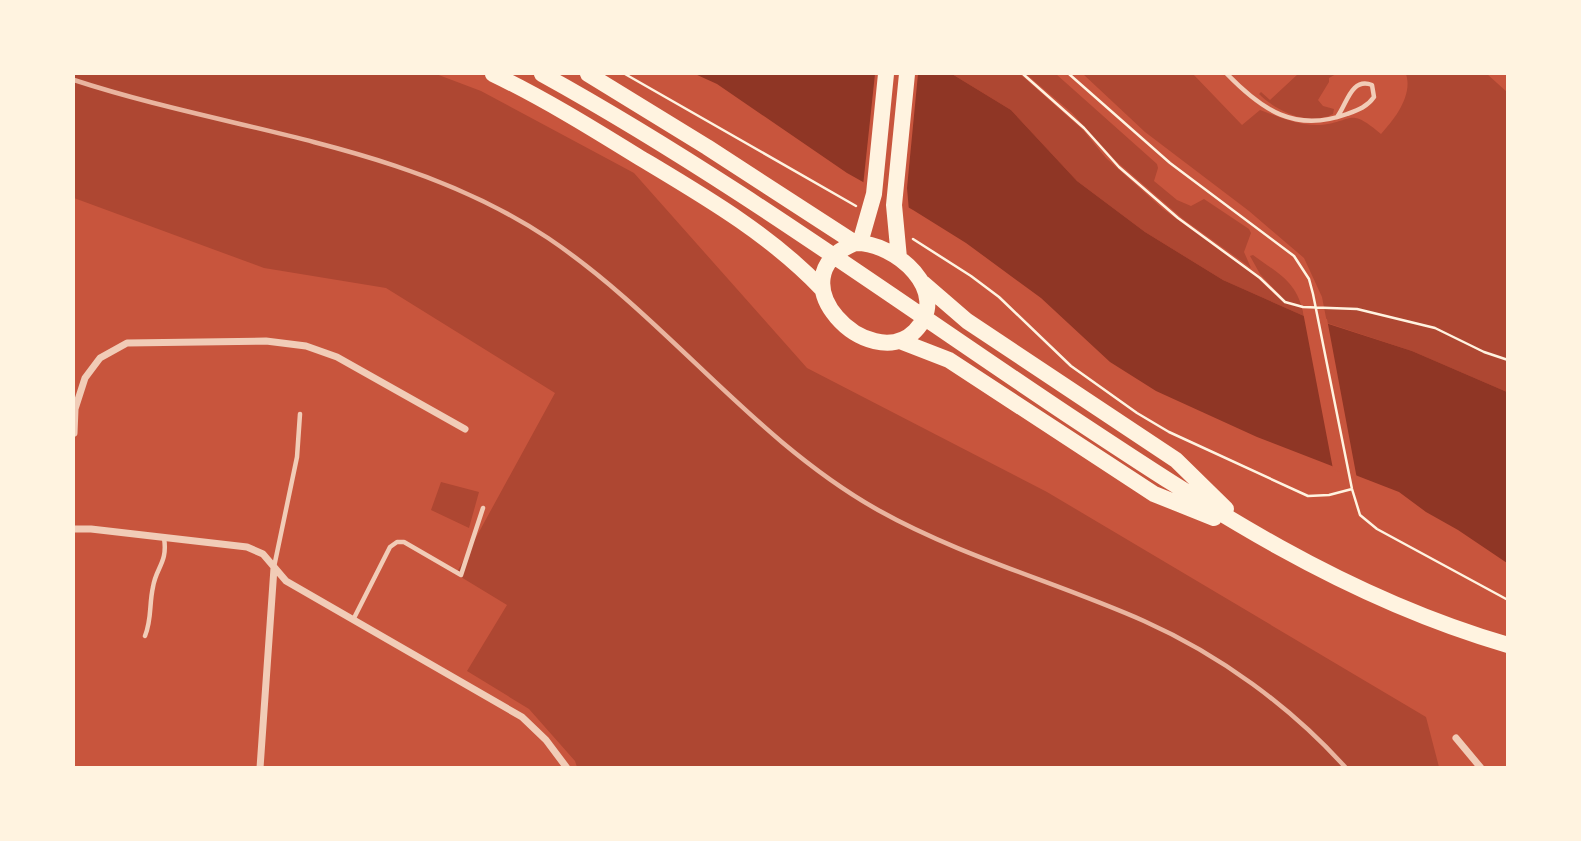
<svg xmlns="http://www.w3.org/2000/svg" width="1581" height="841" viewBox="0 0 1581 841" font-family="Barlow,sans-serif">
  <rect width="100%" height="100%" fill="#c8553d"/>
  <path fill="#ae4732" d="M 74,74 L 436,74 L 481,91 L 634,173 L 807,368 L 1047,492 L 1426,717 L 1439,767 L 577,767 L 575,761 L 529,709 L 467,671 L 507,605 L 456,574 L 555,393 L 386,288 L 264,268 L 74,198 Z
    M 952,74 L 1020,74 L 1083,130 L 1106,158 L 1163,209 L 1258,278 L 1275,295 L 1281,296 L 1260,274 L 1250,256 L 1253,255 C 1280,275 1297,281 1304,316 L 1223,280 L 1145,232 L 1077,181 L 1011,110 Z
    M 1026,74 L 1056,74 L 1157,164 L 1158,168 L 1154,181 L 1177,200 L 1191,206 L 1204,199 L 1249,229 L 1251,233 L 1244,252 L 1251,268 L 1183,219 L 1116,161 L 1072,113 Z
    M 1083,74 L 1193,74 L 1242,125 L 1260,110 C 1279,117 1299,126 1320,125 C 1354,122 1348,106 1381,134 C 1395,119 1413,95 1406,74 L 1487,74 L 1507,92 L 1507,392 L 1412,351 L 1327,323 L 1322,297 L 1304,258 L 1249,211 L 1145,132 Z
    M 1298,74 L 1336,74 L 1329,78 L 1329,82 L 1318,100 L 1323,106 L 1334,109 L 1333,114 C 1309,127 1276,111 1259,94 L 1261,92 L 1270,100 Z
    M 441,482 L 479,492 L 469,528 L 431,510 Z"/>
  <path fill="#8f3625" d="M 695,74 L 952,74 L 1011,110 L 1077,181 L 1145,232 L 1223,280 L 1304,316 L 1412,351 L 1507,392 L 1507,563 L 1458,530 L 1426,512 L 1399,492 L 1257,437 L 1156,391 L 1110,362 L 1041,298 L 966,243 L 913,210 L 847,173 L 717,84 Z"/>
  <path fill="#c8553d" d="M 875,74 L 918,74 L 907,188 L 909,211 L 863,186 Z
    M 1303,312 L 1327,319 L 1357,479 L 1333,469 Z"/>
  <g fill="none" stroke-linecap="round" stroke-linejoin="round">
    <path stroke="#fff3e0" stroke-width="2.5" d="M 625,74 L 856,206
      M 1023,74 L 1084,128 L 1119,167 L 1178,218 L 1260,278 L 1285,302 L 1303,307 L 1357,309 L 1435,328 L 1484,352 L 1508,360
      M 1069,74 L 1170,163 L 1294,256 L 1309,279 L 1313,294 L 1352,489 L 1360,515 L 1377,529 L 1508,600
      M 913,239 L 971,276 L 999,297 L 1071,366 L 1137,413 L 1169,432 L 1308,496 L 1329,495 L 1352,489"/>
    <path stroke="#f1ccb7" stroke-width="4.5" d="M 1227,74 C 1262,110 1295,133 1347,114 C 1358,110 1367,107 1374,97 L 1372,85 C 1351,77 1347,104 1337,117
      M 274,567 L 297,457 L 300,414
      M 353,620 L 390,547 L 397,542 L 404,542 L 461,575 L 483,508
      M 145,636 C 152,619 149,604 153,587 C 156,567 168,563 164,538"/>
    <path stroke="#f1ccb7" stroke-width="7" d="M 74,433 L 75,409 L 85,378 L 100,358 L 127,343 L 266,341 L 306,346 L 337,357 L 465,429
      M 74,529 L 91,529 L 247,547 L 263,554 L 286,581 L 522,717 L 546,740 L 567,768
      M 1456,738 L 1481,768
      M 260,768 L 274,568"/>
    <path stroke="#fff3e0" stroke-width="16" d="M 493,74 C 543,98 590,127 637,156 C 702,195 770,234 822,289
      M 542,74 C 725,175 894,299 1068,415 C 1210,509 1343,597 1508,645
      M 588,74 L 707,147 L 855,243
      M 855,243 C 895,242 953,292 915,331 C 870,376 771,278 855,243 Z
      M 860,243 L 874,194 L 886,74
      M 899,258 L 894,205 L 907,74
      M 923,283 L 967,321 L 1176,460 L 1226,509
      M 900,341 L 949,360 L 1154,494 L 1214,518"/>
    <path stroke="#e9b49f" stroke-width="4.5" d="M 74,80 C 233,132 405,143 548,238 C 667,318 752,439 878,510 C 962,557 1056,582 1144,621 C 1220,655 1290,706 1346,768"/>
  </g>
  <rect width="1581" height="841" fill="none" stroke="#fff3e0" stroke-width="150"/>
</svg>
